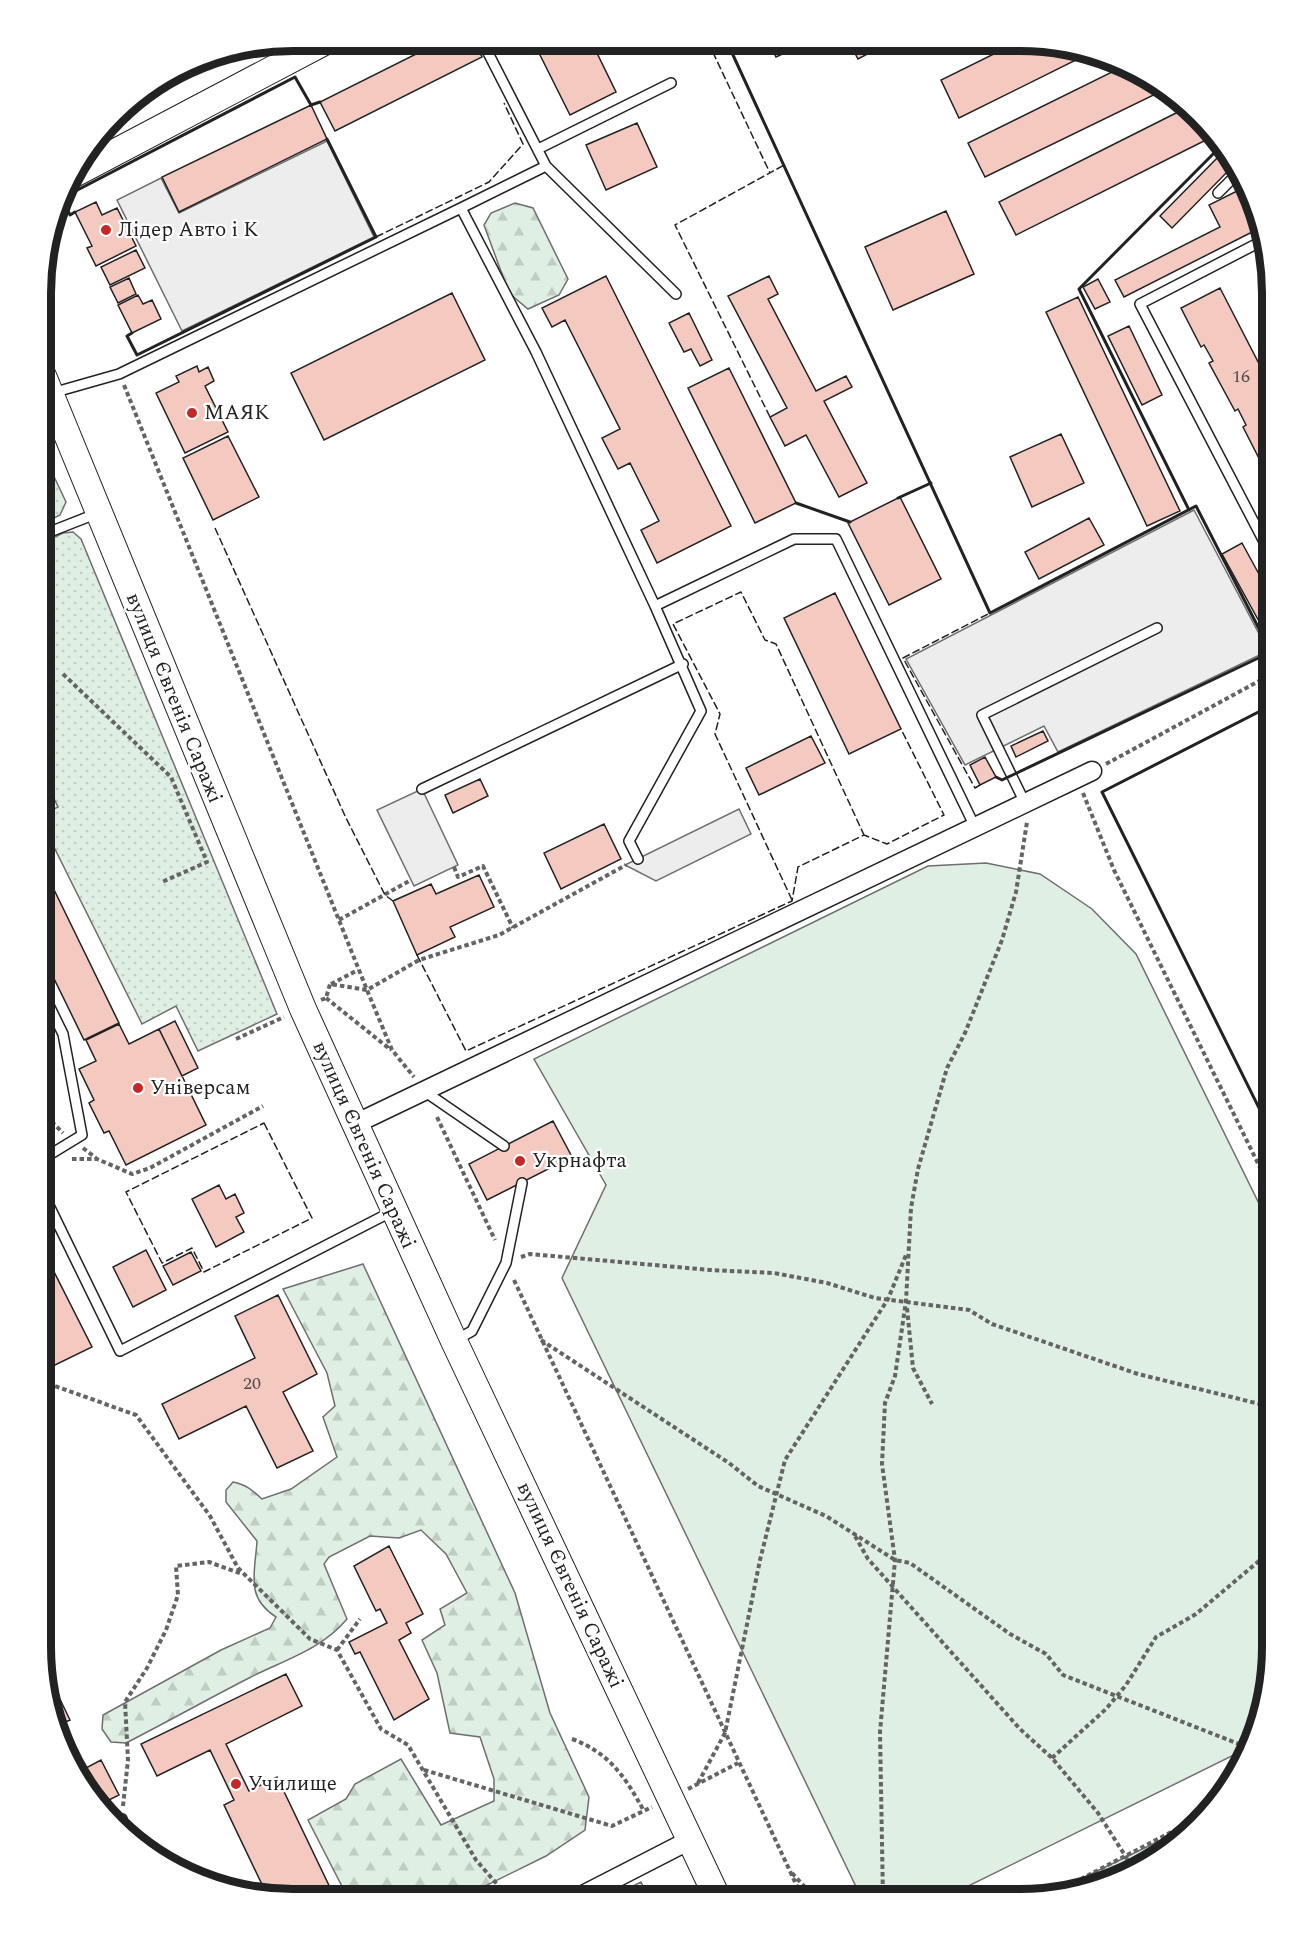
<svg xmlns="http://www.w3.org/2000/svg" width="1313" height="1940" viewBox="0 0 1313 1940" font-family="Spectral,serif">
  <defs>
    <pattern id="grass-dots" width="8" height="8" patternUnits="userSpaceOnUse" patternTransform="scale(1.5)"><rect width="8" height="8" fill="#e0efe3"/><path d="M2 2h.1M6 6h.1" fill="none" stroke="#c0cdc2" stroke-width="1.8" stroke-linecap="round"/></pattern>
    <pattern id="forest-firs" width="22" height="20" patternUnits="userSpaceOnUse" patternTransform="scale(1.5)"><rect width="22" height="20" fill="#e0efe3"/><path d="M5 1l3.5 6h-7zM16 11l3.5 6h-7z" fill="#c0cdc2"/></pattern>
  </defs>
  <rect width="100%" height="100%" fill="#fff"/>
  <path fill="url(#grass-dots)" stroke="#6f6f6f" stroke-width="1.5" d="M 42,451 L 66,502 L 60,515 L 42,524 Z
    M 73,532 L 81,539 L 277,1014 L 198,1051 L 176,1006 L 142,1024 L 42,823 L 42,815 L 58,807 L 42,774 L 42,543 L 63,533 Z"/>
  <path fill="url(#forest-firs)" stroke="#6f6f6f" stroke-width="1.5" d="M 515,203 L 533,208 L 568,279 L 559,295 L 528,309 L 509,293 L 484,225 L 491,213 Z
    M 363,1264 L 515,1593 L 550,1713 L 589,1797 L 585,1830 L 546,1856 L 461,1898 L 348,1898 L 308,1820 L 346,1799 L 355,1784 L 401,1759 L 441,1825 L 494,1801 L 494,1779 L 480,1737 L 450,1733 L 437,1673 L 422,1640 L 445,1625 L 440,1609 L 467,1593 L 446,1554 L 421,1530 L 399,1538 L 370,1536 L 329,1557 L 324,1564 L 347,1619 C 321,1650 284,1660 249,1678 C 208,1699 167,1722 126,1743 L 111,1742 L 102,1729 L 103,1715 L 221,1650 L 270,1628 L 276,1617 C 245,1597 255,1574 257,1541 L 226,1502 L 226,1490 L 233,1482 C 247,1485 252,1490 262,1499 L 291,1489 L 337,1457 L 323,1417 L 335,1406 L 327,1373 L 283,1289 Z
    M 641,1882 L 649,1898 L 609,1898 Z"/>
  <path fill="#e0efe3" stroke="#6f6f6f" stroke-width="1.5" d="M 242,49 L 187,78 L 184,70 L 212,54 Z
    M 986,863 L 1040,874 L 1092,909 L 1136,954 L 1272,1230 L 1272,1664 L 1259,1728 L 1248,1748 L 942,1899 L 862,1899 L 562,1278 L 606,1185 L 534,1059 L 928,866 Z
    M 1200,1821 L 1174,1847 L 1117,1880 L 1052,1893 Z"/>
  <path fill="#ededed" stroke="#6f6f6f" stroke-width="1.5" d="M 327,141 L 374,237 L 182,331 L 117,200 L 161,178 L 179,213 Z
    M 1194,510 L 1268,651 L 1058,752 L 1044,726 L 965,765 L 906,659 Z
    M 422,789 L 458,865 L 414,886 L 377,810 Z
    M 739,809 L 751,834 L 656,881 L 625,865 Z"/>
  <path fill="#f3c9c0" stroke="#222" stroke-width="1.5" d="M 442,41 L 474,41 L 482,57 L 335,131 L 320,102 Z
    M 533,41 L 591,41 L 616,92 L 570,115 Z
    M 769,42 L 801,42 L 802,45 L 776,57 Z
    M 849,42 L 890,42 L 858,59 Z
    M 1016,43 L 1053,43 L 1090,53 L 959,118 L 941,80 Z
    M 1126,65 L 1166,89 L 985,177 L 968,143 Z
    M 311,105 L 327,139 L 179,212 L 162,177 Z
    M 1188,107 L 1216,135 L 1016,235 L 999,202 Z
    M 637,123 L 657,167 L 606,190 L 586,145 Z
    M 1226,149 L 1235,164 L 1172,228 L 1160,216 Z
    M 1247,186 L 1253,196 L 1260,228 L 1124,297 L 1115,280 L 1220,227 L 1209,205 Z
    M 96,202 L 102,215 L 117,208 L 136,246 L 96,266 L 87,248 L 92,246 L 75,212 Z
    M 946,211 L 974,274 L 893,310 L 865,247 Z
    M 136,250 L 145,268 L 110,285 L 101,267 Z
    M 606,276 L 731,526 L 657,563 L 641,530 L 659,521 L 630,463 L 618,469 L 602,438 L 620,429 L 565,320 L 552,327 L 542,308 Z
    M 769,276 L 778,294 L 768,299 L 816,391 L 846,376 L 852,387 L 824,401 L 867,483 L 839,497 L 806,435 L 785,446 L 770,417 L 787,408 L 728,296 Z
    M 129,278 L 136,294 L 118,303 L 110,287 Z
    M 1098,279 L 1110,302 L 1095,309 L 1083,287 Z
    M 1220,288 L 1272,389 L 1272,471 L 1267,474 L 1243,427 L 1246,425 L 1238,409 L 1235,411 L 1209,363 L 1213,361 L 1204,345 L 1201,347 L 1181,308 Z
    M 452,293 L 485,360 L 324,440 L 291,373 Z
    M 138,295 L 143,304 L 152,300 L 161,319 L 132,333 L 118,305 Z
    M 1078,297 L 1180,511 L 1147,526 L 1046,312 Z
    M 689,313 L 712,360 L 700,366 L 691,349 L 684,352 L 669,323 Z
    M 1129,326 L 1162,395 L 1142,405 L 1108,336 Z
    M 197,366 L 199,372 L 208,367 L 214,381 L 205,386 L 228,432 L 185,453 L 156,393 L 179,382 L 176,376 Z
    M 729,368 L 796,503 L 755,523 L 688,388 Z
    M 1061,434 L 1084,483 L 1032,507 L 1010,457 Z
    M 228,436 L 259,497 L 213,520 L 183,458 Z
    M 1272,493 L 1272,513 L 1264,498 Z
    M 900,497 L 941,579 L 889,605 L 848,523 Z
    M 1089,518 L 1104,545 L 1039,579 L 1025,552 Z
    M 1242,543 L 1272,598 L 1272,645 L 1222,554 Z
    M 835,593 L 901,729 L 849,754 L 784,618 Z
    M 1043,731 L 1048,741 L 1016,757 L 1011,746 Z
    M 811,736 L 825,763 L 759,795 L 746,768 Z
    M 985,757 L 996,777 L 980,785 L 970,765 Z
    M 480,779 L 488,796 L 453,813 L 445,795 Z
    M 604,824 L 621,859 L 561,889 L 544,853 Z
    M 42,865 L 119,1023 L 84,1040 L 42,954 Z
    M 479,875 L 494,907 L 450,927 L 455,937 L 417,955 L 393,901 L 431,884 L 436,894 Z
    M 175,1021 L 198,1068 L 182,1076 L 159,1029 Z
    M 119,1024 L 129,1044 L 159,1029 L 206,1125 L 126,1165 L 109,1131 L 104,1133 L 89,1103 L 94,1100 L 79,1069 L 96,1061 L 86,1040 Z
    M 553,1121 L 572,1157 L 487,1200 L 469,1164 Z
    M 219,1185 L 226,1199 L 235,1194 L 244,1213 L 236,1217 L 244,1232 L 216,1247 L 192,1199 Z
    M 41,1246 L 92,1347 L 53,1366 L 41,1341 Z
    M 146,1250 L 166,1290 L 133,1307 L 113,1267 Z
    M 191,1252 L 201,1271 L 173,1285 L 163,1266 Z
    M 278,1295 L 317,1374 L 283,1392 L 313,1451 L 277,1468 L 246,1406 L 179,1439 L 162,1404 L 255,1358 L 235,1316 Z
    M 389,1546 L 423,1614 L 406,1623 L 411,1633 L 399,1640 L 429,1699 L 394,1720 L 360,1652 L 355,1654 L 349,1642 L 387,1623 L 380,1609 L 376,1611 L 354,1566 Z
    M 286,1674 L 302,1706 L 226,1744 L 249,1791 L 277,1777 L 335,1898 L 268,1897 L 224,1805 L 234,1800 L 210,1750 L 157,1776 L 141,1744 Z
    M 57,1693 L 70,1720 L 56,1726 L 50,1696 Z
    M 101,1760 L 119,1795 L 99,1805 L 82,1770 Z"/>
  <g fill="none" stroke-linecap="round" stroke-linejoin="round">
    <g stroke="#222" stroke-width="12">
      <path id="service" d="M 538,149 L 671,83
        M 546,166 L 676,294
        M 1218,193 L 1239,172
        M 461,208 L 546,166 L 482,41
        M 1262,241 L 1140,304 L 1272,557
        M 52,393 L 119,374 L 461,208 L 536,352 L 655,606
        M 42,535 L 98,513
        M 422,789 L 683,664
        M 1025,803 L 982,715 L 1157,628
        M 638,859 L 629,841 L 701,711 L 655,606 L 794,539 L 836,539 L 975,827
        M 424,1091 L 504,1146
        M 41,1160 L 82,1135 L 63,1034 L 42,991
        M 41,1189 L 120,1351 L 393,1211
        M 456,1340 L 472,1331 L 506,1263 L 522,1183
        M 114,1822 L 122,1819"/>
    </g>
    <g stroke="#222" stroke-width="21">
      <path id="minor" d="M 355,1124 L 1092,771
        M 577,1898 L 690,1840"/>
    </g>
    <g stroke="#222" stroke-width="28">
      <path id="secondary" d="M 72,175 L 326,41
        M 43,376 L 303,1009 L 454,1341 L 718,1899"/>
    </g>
    <path stroke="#646464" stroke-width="4" stroke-dasharray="4.5 3" stroke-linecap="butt" d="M 124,385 L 367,990 L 392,1050 L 414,1077
      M 63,674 L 171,777 L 207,862 L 162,882
      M 1106,764 L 1272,674
      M 1083,793 L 1114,870 L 1272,1192
      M 454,867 L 458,877 L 483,866 L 513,928
      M 339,920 L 411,880
      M 331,984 L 358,970
      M 326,998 L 391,1050
      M 321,1000 L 326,998 L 330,984 L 367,990 L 419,960 L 499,935 L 626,865
      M 236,1039 L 284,1017
      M 41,1111 L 63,1133
      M 437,1117 L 495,1240
      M 83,1148 L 96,1158
      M 72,1159 L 97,1159 L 132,1174 L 150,1168 L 263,1106
      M 521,1257 L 530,1254 L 710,1270 L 774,1273 L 827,1283 L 875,1298 L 969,1310 L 992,1324 L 1138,1374 L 1272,1407
      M 514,1280 L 803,1899
      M 907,1308 L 913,1368 L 932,1404
      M 541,1340 L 729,1463 L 758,1486 L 826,1516 L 895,1560 L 910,1563 L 1010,1634 L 1046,1654 L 1063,1675 L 1249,1748
      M 41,1381 L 136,1415 L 210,1516 L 238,1568 L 310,1639 L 337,1650 L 381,1729 L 408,1745 L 476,1860 L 509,1898
      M 855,1536 L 868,1559 L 1020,1729 L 1052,1758 L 1098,1813 L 1126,1857 L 1132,1871
      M 337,1650 L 360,1619
      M 572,1739 C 610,1753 625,1777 644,1811
      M 1052,1758 L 1106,1709 L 1126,1685 L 1156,1637 L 1196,1614 L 1272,1550
      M 424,1770 L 612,1826 L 652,1807
      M 698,1783 L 725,1733 L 760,1560 L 785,1460 L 888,1299 L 906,1255
      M 688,1789 L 738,1763
      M 123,1806 L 128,1760 L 125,1702 L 147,1668 L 166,1630 L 178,1595 L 176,1566 L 209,1562 L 242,1574
      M 792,1873 L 816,1899
      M 1054,1893 L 1208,1813
      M 883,1899 L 880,1732 L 895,1560 L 882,1464 L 885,1403 L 895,1376 L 906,1301 L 911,1208 L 918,1169 L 947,1068 L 965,1033 L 1002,940 L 1016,892 L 1027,822"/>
    <use href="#service" stroke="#fff" stroke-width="9"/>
    <use href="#minor" stroke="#fff" stroke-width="18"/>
    <use href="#secondary" stroke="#fff" stroke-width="26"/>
    <path stroke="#222" stroke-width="1.5" stroke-dasharray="8 3" stroke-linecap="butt" d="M 510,41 L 511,44
      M 708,42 L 770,173
      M 376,237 L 489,182 L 523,144 L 504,103
      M 770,417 L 675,225 L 786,164
      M 215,528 L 346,818 L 385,895 L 393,901
      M 980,785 L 975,788 L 903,658 L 990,613
      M 792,900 L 715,734 L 720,714 L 673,624 L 741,592 L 765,640 L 776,644 L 864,835
      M 417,955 L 466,1051 L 792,901 L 798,867 L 864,835 L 887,844 L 944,815 L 901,729
      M 264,1123 L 312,1218 L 204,1272 L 192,1248 L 162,1263 L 126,1192 Z"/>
    <path stroke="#222" stroke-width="3" d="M 727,42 L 990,613 L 1196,506 L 1271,652 L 1002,780 L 996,777
      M 64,197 L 295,77 L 311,105 L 320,102
      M 63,199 L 70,215 L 75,212
      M 132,333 L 127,336 L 137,355 L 376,237 L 327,139
      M 898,498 L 931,483
      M 796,503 L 850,522
      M 1189,510 L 1079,289 L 1223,144
      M 1272,1134 L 1102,792 L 1272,705"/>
  </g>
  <g fill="#c62828" stroke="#fff" stroke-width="2">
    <circle cx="106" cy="230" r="6"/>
    <circle cx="192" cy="413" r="6"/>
    <circle cx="138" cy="1088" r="6"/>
    <circle cx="520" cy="1161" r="6"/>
    <circle cx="236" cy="1784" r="6"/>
  </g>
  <g text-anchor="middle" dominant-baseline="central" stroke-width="4.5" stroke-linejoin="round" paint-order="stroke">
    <g font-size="18" fill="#564c4a">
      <text x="1241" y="376">16</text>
      <text x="252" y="1383">20</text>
    </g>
    <g font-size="21" fill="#222" stroke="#fff" text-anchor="start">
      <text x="118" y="230">Лідер Авто і К</text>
      <text x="204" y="413">МАЯК</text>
      <text x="150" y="1088">Універсам</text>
      <text x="532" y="1161">Укрнафта</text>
      <text x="248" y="1784">Училище</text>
    </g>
    <g font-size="21" fill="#222" stroke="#fff">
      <text transform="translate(174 698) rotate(68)">вулиця Євгенія Саражі</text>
      <text transform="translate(364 1145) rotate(66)">вулиця Євгенія Саражі</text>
      <text transform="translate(570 1585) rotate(65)">вулиця Євгенія Саражі</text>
    </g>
  </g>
  <path d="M0 0H1313V1940H0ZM293 51H1020A242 242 0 0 1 1262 293V1647A242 242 0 0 1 1020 1889H293A242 242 0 0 1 51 1647V293A242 242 0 0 1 293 51Z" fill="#fff" fill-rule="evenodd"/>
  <path fill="none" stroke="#222" stroke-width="8" d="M293 51H1020A242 242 0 0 1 1262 293V1647A242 242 0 0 1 1020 1889H293A242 242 0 0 1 51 1647V293A242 242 0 0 1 293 51Z"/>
</svg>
